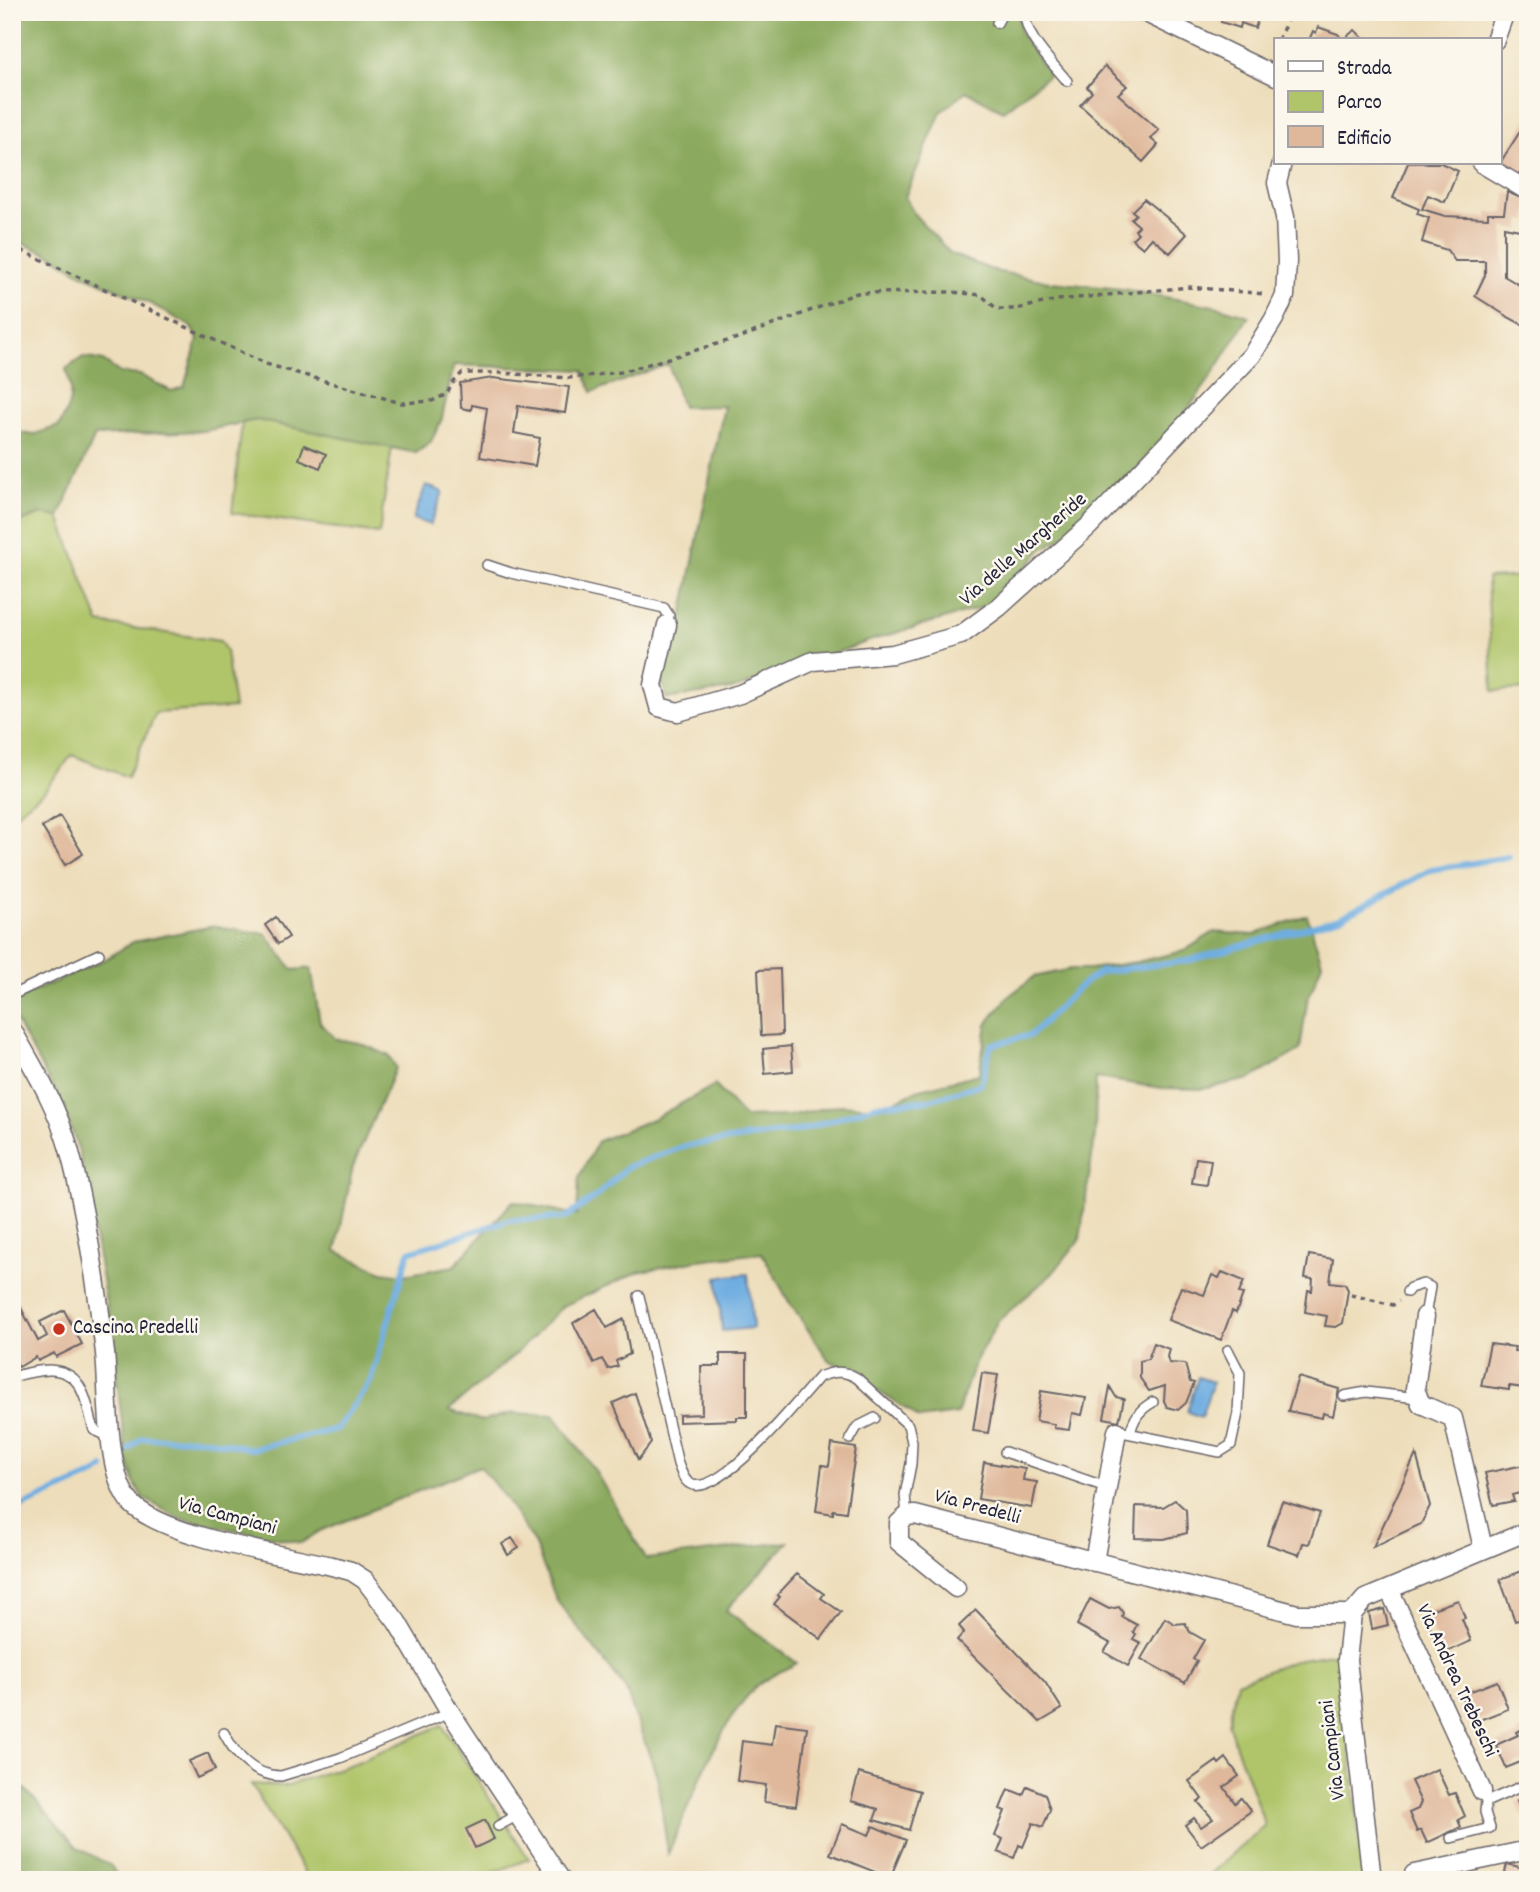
<svg xmlns="http://www.w3.org/2000/svg" width="1540" height="1892" viewBox="0 0 1540 1892" font-family="Dekko,sans-serif">
  <rect width="100%" height="100%" fill="#fbf7ec"/>
  <filter id="ink" filterUnits="userSpaceOnUse"><feTurbulence type="fractalNoise" baseFrequency=".0143" numOctaves="2"/><feDisplacementMap in="SourceGraphic" scale="14" xChannelSelector="R" yChannelSelector="G"/><feConvolveMatrix kernelMatrix="1 2 1 2 8 2 1 2 1" color-interpolation-filters="sRGB"/></filter>
  <filter id="wash" filterUnits="userSpaceOnUse"><feTurbulence type="fractalNoise" baseFrequency=".00686" numOctaves="4" result="noise"/><feDisplacementMap in="SourceGraphic" scale="28" xChannelSelector="R" yChannelSelector="G"/><feGaussianBlur stdDeviation="1.57" result="paint"/><feColorMatrix in="noise" values="0 0 0 0 0 0 0 0 0 0 0 0 0 0 0 0 0 1.4 0 .05"/><feComposite in="paint" operator="in"/></filter>
  <g filter="url(#wash)">
    <rect width="100%" height="100%" fill="#edddba"/>
    <path fill="#b0c56a" stroke="#697452" stroke-width="2" d="M 257,420 L 392,447 L 379,534 L 232,513 L 242,423 Z
      M 42,514 L 59,517 L 99,623 L 220,641 L 226,651 L 234,708 L 156,713 L 127,777 L 72,755 L 44,791 L 12,817 L 12,525 Z
      M 1528,576 L 1528,689 L 1493,691 L 1487,578 Z
      M 1339,1653 L 1364,1880 L 1207,1880 L 1207,1877 L 1265,1825 L 1228,1724 L 1237,1682 L 1300,1659 Z
      M 442,1725 L 529,1859 L 474,1880 L 309,1880 L 251,1784 L 285,1786 L 355,1763 Z"/>
    <path fill="#8caa5e" stroke="#57664c" stroke-width="2" d="M 12,12 L 1019,12 L 1020,32 L 1049,75 L 1003,111 L 966,91 L 941,112 L 905,197 L 914,214 L 951,254 L 995,271 L 1051,282 L 1122,289 L 1219,307 L 1249,316 L 1209,380 L 1179,422 L 1094,519 L 1041,550 L 998,603 L 869,641 L 738,688 L 667,699 L 661,681 L 681,621 L 724,406 L 682,407 L 668,364 L 592,392 L 583,370 L 454,365 L 441,422 L 430,443 L 416,453 L 256,420 L 204,431 L 95,436 L 59,517 L 42,514 L 12,525 L 12,431 L 32,435 L 59,426 C 71,405 74,393 66,369 L 83,357 L 103,361 L 120,373 L 140,375 L 171,391 L 184,387 L 198,339 L 190,326 L 151,304 L 80,273 L 53,256 L 12,239 Z
      M 1307,915 L 1322,963 L 1307,1002 L 1300,1050 L 1250,1079 L 1203,1089 L 1162,1088 L 1096,1078 L 1095,1136 L 1080,1239 L 1052,1274 L 999,1320 L 975,1362 L 957,1414 L 919,1419 L 909,1411 L 828,1359 L 789,1302 L 762,1253 L 698,1260 L 638,1272 L 563,1306 L 518,1352 L 449,1410 L 482,1421 L 511,1413 L 554,1415 L 594,1469 L 646,1559 L 788,1542 L 726,1610 L 797,1663 C 784,1670 766,1677 755,1688 C 717,1725 690,1805 668,1854 L 657,1776 L 625,1688 L 557,1601 L 534,1543 L 505,1498 L 480,1466 L 320,1531 L 301,1543 L 179,1518 L 143,1498 L 134,1482 L 126,1455 L 111,1330 L 79,1151 L 63,1106 L 12,1014 L 12,1001 L 104,960 L 133,942 L 213,926 L 266,934 L 293,970 L 311,968 L 320,1023 L 336,1039 L 360,1043 L 388,1055 L 396,1067 L 353,1166 L 336,1251 L 382,1272 L 404,1275 L 454,1266 L 513,1201 L 577,1215 L 579,1177 L 598,1141 L 655,1118 L 715,1085 L 744,1117 L 788,1116 L 839,1105 L 884,1107 L 917,1090 L 979,1074 L 987,1024 L 1009,996 L 1034,977 L 1072,969 L 1090,969 L 1137,962 L 1184,951 L 1214,932 L 1254,935 Z
      M 12,1778 L 26,1790 L 77,1847 L 111,1866 L 120,1880 L 12,1880 Z"/>
    <path fill="#6eade1" stroke="#48688e" stroke-width="2" d="M 426,485 L 443,492 L 430,525 L 413,519 Z
      M 748,1274 L 753,1328 L 722,1331 L 717,1277 Z
      M 1198,1377 L 1213,1382 L 1201,1417 L 1187,1412 Z"/>
    <g fill="none" stroke-linecap="round" stroke-linejoin="round">
      <path stroke="#6eade1" stroke-width="6" d="M 129,1449 L 142,1438 L 205,1439 L 252,1449 L 337,1429 L 370,1382 L 409,1252 L 509,1220 L 565,1218 L 598,1195 L 627,1167 L 685,1146 L 802,1130 L 877,1105 L 930,1100 L 981,1084 L 991,1045 L 1031,1035 L 1078,988 L 1100,972 L 1187,961 L 1340,918 L 1431,870 L 1509,857
        M 12,1511 L 97,1473 L 104,1468"/>
    </g>
    <g id="blocks">
      <path fill="#dfb79a" d="M 1224,12 L 1257,12 L 1260,13 L 1255,28 L 1241,23 L 1240,28 L 1221,22 Z
        M 1318,27 L 1338,34 L 1342,40 L 1355,30 L 1365,40 L 1309,40 L 1313,31 L 1316,33 Z
        M 1105,66 L 1127,86 L 1118,94 L 1159,130 L 1151,139 L 1158,145 L 1143,162 L 1080,105 L 1092,92 L 1087,87 Z
        M 1528,119 L 1528,184 L 1500,163 Z
        M 1408,163 L 1441,163 L 1458,171 L 1445,202 L 1428,195 L 1422,209 L 1445,216 L 1488,218 L 1488,213 L 1504,213 L 1507,192 L 1528,201 L 1528,221 L 1522,220 L 1520,230 L 1504,227 L 1504,276 L 1521,286 L 1528,262 L 1528,322 L 1526,321 L 1523,325 L 1508,317 L 1475,296 L 1485,275 L 1485,261 L 1455,261 L 1447,250 L 1422,242 L 1429,218 L 1417,214 L 1419,209 L 1393,198 Z
        M 1144,199 L 1187,234 L 1170,253 L 1152,238 L 1143,248 L 1132,239 L 1138,233 L 1135,230 L 1139,226 L 1131,219 L 1136,214 L 1132,211 Z
        M 493,378 L 569,387 L 565,413 L 518,406 L 514,433 L 540,438 L 535,466 L 480,457 L 487,408 L 472,405 L 471,410 L 461,408 L 460,383 Z
        M 304,445 L 326,454 L 320,468 L 299,459 Z
        M 60,816 L 83,854 L 65,865 L 42,827 Z
        M 276,917 L 289,937 L 278,944 L 265,925 Z
        M 780,969 L 782,1035 L 761,1036 L 758,970 Z
        M 791,1046 L 793,1071 L 765,1074 L 763,1049 Z
        M 1196,1158 L 1211,1160 L 1207,1185 L 1192,1183 Z
        M 1309,1255 L 1333,1259 L 1330,1282 L 1345,1284 L 1348,1290 L 1343,1323 L 1336,1327 L 1325,1326 L 1327,1316 L 1305,1312 L 1308,1290 L 1312,1291 L 1313,1279 L 1305,1278 Z
        M 1222,1272 L 1244,1281 L 1239,1293 L 1243,1294 L 1236,1313 L 1232,1311 L 1221,1340 L 1168,1320 L 1181,1287 L 1204,1295 L 1212,1275 L 1219,1278 Z
        M 18,1302 L 38,1341 L 47,1336 L 40,1322 L 64,1310 L 82,1344 L 56,1357 L 54,1353 L 38,1361 L 36,1357 L 19,1367 L 12,1355 L 12,1305 Z
        M 596,1309 L 607,1328 L 624,1319 L 630,1354 L 616,1361 L 618,1366 L 608,1369 L 602,1359 L 594,1363 L 573,1323 Z
        M 1154,1343 L 1169,1349 L 1167,1357 L 1169,1363 L 1185,1364 L 1190,1382 L 1194,1383 L 1186,1403 L 1178,1410 L 1167,1407 L 1164,1401 L 1165,1386 L 1149,1391 L 1140,1378 L 1140,1361 L 1148,1359 Z
        M 1490,1344 L 1515,1347 L 1514,1351 L 1528,1353 L 1524,1388 L 1509,1386 L 1509,1390 L 1481,1386 Z
        M 720,1354 L 747,1354 L 747,1417 L 737,1417 L 737,1420 L 679,1422 L 679,1415 L 702,1414 L 701,1366 L 720,1366 Z
        M 982,1373 L 998,1375 L 988,1433 L 973,1431 Z
        M 1298,1377 L 1339,1389 L 1333,1416 L 1323,1413 L 1322,1418 L 1288,1411 Z
        M 1110,1387 L 1116,1397 L 1124,1399 L 1119,1421 L 1104,1418 Z
        M 1041,1391 L 1086,1398 L 1082,1415 L 1072,1413 L 1069,1430 L 1054,1428 L 1054,1424 L 1036,1421 Z
        M 635,1393 L 651,1443 L 638,1460 L 613,1403 Z
        M 832,1444 L 856,1448 L 846,1512 L 833,1510 L 833,1514 L 816,1511 L 822,1465 L 829,1466 Z
        M 1416,1454 L 1430,1506 L 1421,1524 L 1373,1547 Z
        M 984,1462 L 1025,1469 L 1023,1480 L 1037,1482 L 1032,1508 L 978,1499 Z
        M 1524,1465 L 1528,1491 L 1512,1495 L 1514,1501 L 1493,1505 L 1485,1473 Z
        M 1175,1500 L 1186,1510 L 1187,1533 L 1164,1539 L 1135,1538 L 1136,1506 L 1163,1507 Z
        M 1282,1501 L 1320,1513 L 1309,1544 L 1303,1543 L 1299,1555 L 1267,1544 Z
        M 512,1538 L 519,1548 L 508,1555 L 502,1544 Z
        M 1528,1569 L 1528,1617 L 1515,1621 L 1500,1579 Z
        M 797,1574 L 824,1594 L 821,1598 L 841,1612 L 821,1639 L 774,1604 L 780,1597 L 777,1595 Z
        M 1090,1599 L 1109,1609 L 1119,1607 L 1123,1613 L 1122,1617 L 1137,1625 L 1133,1632 L 1136,1634 L 1133,1639 L 1141,1643 L 1128,1666 L 1104,1652 L 1110,1643 L 1077,1625 Z
        M 1458,1600 L 1465,1618 L 1462,1619 L 1471,1641 L 1442,1654 L 1424,1612 Z
        M 1384,1609 L 1388,1625 L 1372,1629 L 1369,1613 Z
        M 976,1610 L 1045,1682 L 1062,1709 L 1040,1722 L 957,1640 L 964,1632 L 959,1626 Z
        M 1165,1618 L 1175,1624 L 1185,1623 L 1190,1632 L 1204,1640 L 1193,1659 L 1197,1661 L 1185,1683 L 1141,1659 Z
        M 1497,1681 L 1508,1709 L 1472,1723 L 1461,1695 Z
        M 775,1723 L 807,1727 L 796,1806 L 764,1802 L 766,1785 L 737,1781 L 742,1741 L 772,1745 Z
        M 1528,1727 L 1528,1759 L 1506,1768 L 1496,1745 L 1518,1735 L 1516,1732 Z
        M 208,1753 L 215,1770 L 197,1778 L 189,1761 Z
        M 1226,1758 L 1239,1776 L 1224,1787 L 1235,1803 L 1241,1798 L 1251,1811 L 1201,1846 L 1185,1825 L 1194,1818 L 1201,1827 L 1213,1819 L 1198,1802 L 1202,1799 L 1189,1781 L 1217,1761 L 1219,1764 Z
        M 1437,1769 L 1449,1795 L 1455,1793 L 1465,1816 L 1458,1820 L 1461,1827 L 1427,1843 L 1421,1830 L 1417,1832 L 1409,1813 L 1418,1809 L 1421,1802 L 1411,1781 Z
        M 859,1773 L 920,1791 L 909,1830 L 874,1820 L 878,1809 L 851,1801 Z
        M 1027,1786 L 1045,1794 L 1050,1810 L 1043,1827 L 1033,1823 L 1023,1847 L 1019,1845 L 1014,1858 L 998,1852 L 1003,1839 L 995,1836 L 1005,1811 L 1000,1809 L 1008,1789 L 1023,1795 Z
        M 1528,1797 L 1528,1816 L 1523,1817 L 1517,1801 Z
        M 485,1820 L 494,1839 L 475,1848 L 466,1829 Z
        M 842,1824 L 869,1835 L 873,1826 L 906,1840 L 890,1878 L 830,1854 Z
        M 1507,1864 L 1528,1869 L 1528,1880 L 1503,1880 Z"/>
    </g>
  </g>
  <g filter="url(#ink)">
    <use href="#blocks" fill-opacity="0" stroke="#696367" stroke-width="2"/>
    <g fill="none" stroke-linecap="round" stroke-linejoin="round">
      <g stroke="#696367" stroke-width="12">
        <path id="lane" d="M 1025,12 C 1024,37 1052,62 1067,81
          M 997,23 L 1003,12
          M 487,565 L 511,573 L 664,608 L 669,616 L 667,625
          M 12,995 L 99,954
          M 1407,1292 L 1410,1288 L 1423,1284 L 1430,1287 L 1425,1316
          M 639,1296 L 678,1464 C 681,1471 684,1483 693,1485 C 724,1493 799,1400 819,1377 C 834,1371 844,1370 857,1378 L 908,1425 L 912,1442 L 911,1464 L 905,1495 L 907,1516
          M 12,1377 C 37,1370 69,1361 82,1391 C 88,1403 90,1417 94,1430 L 110,1437
          M 1344,1396 L 1366,1392 L 1418,1398
          M 1117,1431 L 1220,1452 L 1231,1445 L 1238,1413 L 1240,1373 L 1228,1350
          M 1130,1433 C 1134,1418 1139,1410 1153,1402
          M 850,1439 L 857,1427 L 875,1418
          M 1005,1452 L 1106,1487
          M 224,1733 C 236,1756 253,1776 281,1776 L 340,1758 L 450,1712
          M 1485,1798 L 1486,1802 L 1520,1787
          M 498,1826 L 518,1815
          M 1451,1838 L 1490,1828 L 1485,1812 L 1486,1802"/>
      </g>
      <g stroke="#696367" stroke-width="21">
        <path id="street" d="M 1144,12 L 1276,76
          M 1495,40 L 1505,12
          M 1481,163 L 1528,191
          M 667,625 L 653,685 L 659,707 L 678,712 L 740,694 L 813,661 L 893,654 L 961,635 L 999,607 L 1089,526 L 1252,355 L 1274,319 L 1285,296 L 1287,261 L 1285,217 L 1277,183 L 1282,163
          M 12,1030 C 35,1070 56,1104 69,1149 C 87,1215 97,1286 105,1353 C 109,1392 105,1475 131,1503 C 163,1537 284,1555 332,1566 L 351,1571 L 365,1580 L 397,1622 L 450,1712 L 561,1880
          M 1425,1316 L 1415,1389 L 1421,1404 L 1453,1418 L 1483,1548
          M 1094,1562 L 1117,1431
          M 956,1588 L 899,1542 L 899,1523 L 907,1516 L 915,1515 L 1297,1614 L 1352,1614
          M 1389,1589 L 1482,1791
          M 1352,1614 L 1347,1660 L 1372,1880
          M 1352,1614 L 1365,1599 L 1528,1531
          M 1414,1874 L 1528,1850"/>
      </g>
      <path stroke="#696367" stroke-width="3.5" stroke-dasharray="5 5" stroke-linecap="butt" d="M 1278,40 L 1291,12
        M 1272,54 L 1276,46
        M 12,246 L 266,364 L 401,403 L 432,401 L 447,394 L 452,384 L 462,373 L 501,373 L 569,378 L 621,372 L 741,337 L 857,293 L 951,292 L 981,295 L 997,309 L 1016,309 L 1057,300 L 1189,287 L 1265,294
        M 1351,1295 L 1393,1305 L 1399,1301"/>
      <use href="#lane" stroke="#fff" stroke-width="9"/>
      <use href="#street" stroke="#fff" stroke-width="18"/>
    </g>
  </g>
  <circle fill="#c8321e" stroke="#fbf7ec" stroke-width="2.5" cx="59" cy="1329" r="7"/>
  <g text-anchor="middle" dominant-baseline="central" stroke-width="5" stroke-linejoin="round" paint-order="stroke">
    <g font-size="21" fill="#22223b" stroke="#fbf7ec">
      <text transform="translate(1024 550) rotate(-41)">Via delle Margheride</text>
      <text transform="translate(977 1508) rotate(15)">Via Predelli</text>
      <text transform="translate(227 1517) rotate(15)">Via Campiani</text>
      <text transform="translate(1456 1681) rotate(65)">Via Andrea Trebeschi</text>
      <text transform="translate(1334 1750) rotate(-97)">Via Campiani</text>
    </g>
    <g font-size="21" fill="#22223b" stroke="#fbf7ec" text-anchor="start">
      <text x="73" y="1329">Cascina Predelli</text>
    </g>
  </g>
  <rect width="1540" height="1892" fill="none" stroke="#fbf7ec" stroke-width="42"/>
  <rect x="1274" y="38" width="228" height="126" fill="#fbf7ec" stroke="#a4a2a5" stroke-width="2"/>
  <rect x="1288" y="61" width="35" height="10" fill="#ffffff" stroke="#a4a2a5" stroke-width="2"/>
  <text x="1337" y="74" font-size="21" fill="#22223b">Strada</text>
  <rect x="1288" y="91" width="35" height="21" fill="#b0c56a" stroke="#a4a2a5" stroke-width="2"/>
  <text x="1337" y="108" font-size="21" fill="#22223b">Parco</text>
  <rect x="1288" y="126" width="35" height="21" fill="#dfb79a" stroke="#a4a2a5" stroke-width="2"/>
  <text x="1337" y="144" font-size="21" fill="#22223b">Edificio</text>
</svg>
